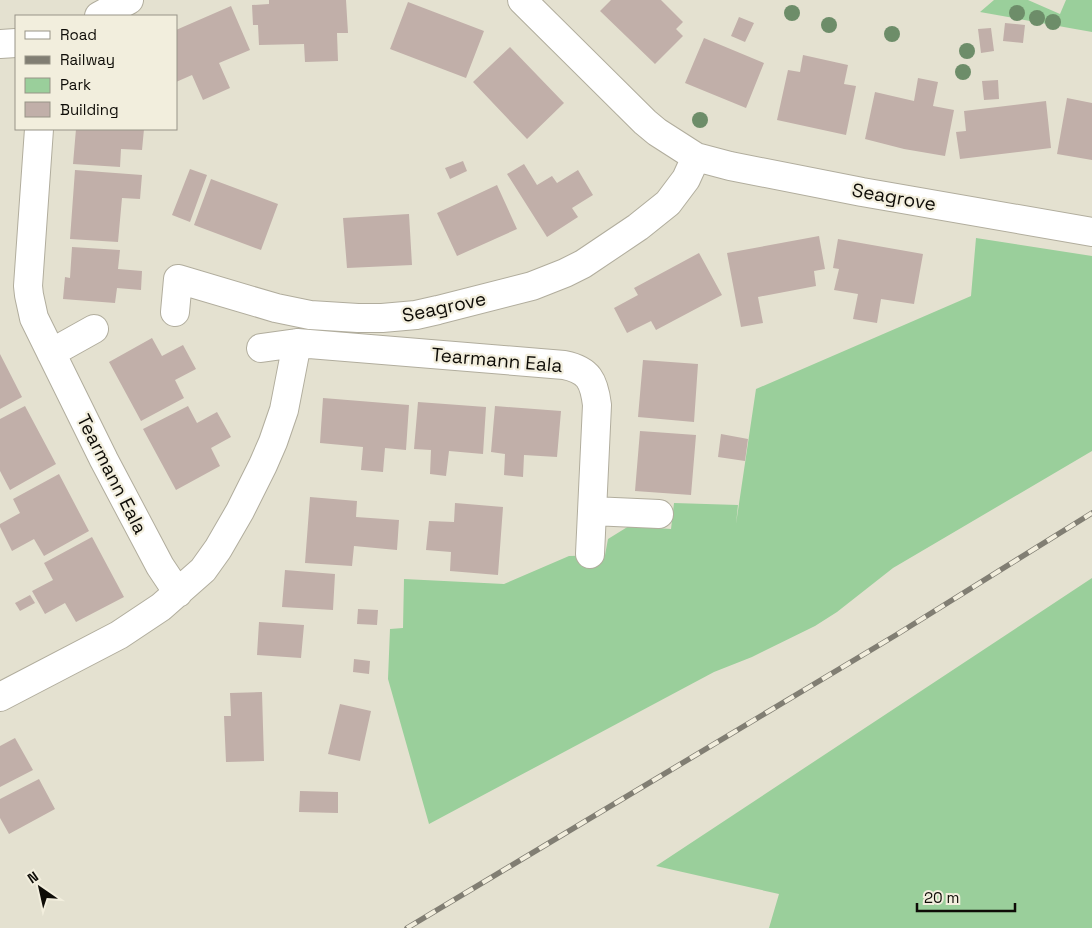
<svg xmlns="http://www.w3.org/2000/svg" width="1092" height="928" viewBox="0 0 1092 928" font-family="'Space Grotesk',sans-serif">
  <rect width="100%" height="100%" fill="#e4e1d0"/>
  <path fill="#9acf9b" d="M 994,0 L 1028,0 L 1060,14 L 1066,0 L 1092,0 L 1092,32 L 980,12 Z
    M 976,238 L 1092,256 L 1092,451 L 893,568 L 837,612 L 815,626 L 752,657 L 714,672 L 429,824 L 388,679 L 390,629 L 403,628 L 404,579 L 504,584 L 569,556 L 605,555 L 608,539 L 629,526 L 671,529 L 674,503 L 738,505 L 736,524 L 756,389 L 971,296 Z
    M 1092,578 L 1092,928 L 769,928 L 779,894 L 656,866 Z"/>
  <path fill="#c1afa9" d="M 269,0 L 346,0 L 348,33 L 337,33 L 338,61 L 305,62 L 304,44 L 259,45 L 258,25 L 253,25 L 252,5 L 269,4 Z
    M 611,0 L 661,0 L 683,22 L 676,29 L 683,36 L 655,64 L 600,11 Z
    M 408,2 L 484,31 L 466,78 L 390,49 Z
    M 231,6 L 250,50 L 219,63 L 230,88 L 203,100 L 192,75 L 176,82 L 176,30 Z
    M 739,17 L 754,23 L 745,42 L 731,36 Z
    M 1005,23 L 1025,25 L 1023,43 L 1003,41 Z
    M 991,28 L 994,51 L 981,53 L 978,29 Z
    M 704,38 L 764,63 L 746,108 L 685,83 Z
    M 510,47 L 564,103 L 527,139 L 473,82 Z
    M 803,55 L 848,65 L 844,84 L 856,86 L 846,135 L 777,120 L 788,70 L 800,72 Z
    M 918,78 L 938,82 L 933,106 L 954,110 L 945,156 L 904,149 L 865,139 L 875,92 L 914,101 Z
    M 998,80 L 999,99 L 984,100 L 982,81 Z
    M 1067,98 L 1092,103 L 1092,160 L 1057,154 Z
    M 1046,101 L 1051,148 L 960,159 L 956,132 L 966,131 L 964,111 Z
    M 76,129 L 144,129 L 142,150 L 121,149 L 120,167 L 73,164 Z
    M 463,161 L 467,171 L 450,179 L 445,168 Z
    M 524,164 L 537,185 L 552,176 L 557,183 L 578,170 L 593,195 L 572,208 L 578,217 L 547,237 L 507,174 Z
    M 190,169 L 207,175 L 190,222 L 172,215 Z
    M 75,170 L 142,175 L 140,199 L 122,198 L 118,242 L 70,239 Z
    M 211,179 L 278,204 L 261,250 L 194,225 Z
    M 497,185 L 517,229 L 457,256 L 437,213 Z
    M 409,214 L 412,265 L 347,268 L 343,218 Z
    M 819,236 L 825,269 L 814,271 L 816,286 L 758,297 L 763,323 L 741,327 L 727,253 Z
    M 838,239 L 923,254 L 914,304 L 881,299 L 877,323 L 853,319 L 858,294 L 834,290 L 839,269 L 833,268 Z
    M 72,247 L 120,250 L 118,269 L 142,271 L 141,290 L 117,288 L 115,303 L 63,299 L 65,277 L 70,278 Z
    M 699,253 L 722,295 L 656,330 L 651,321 L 627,333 L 614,308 L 638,295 L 634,288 Z
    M 152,338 L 162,356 L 183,345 L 196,369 L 175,380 L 184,398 L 141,421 L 109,362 Z
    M 0,354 L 22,397 L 0,409 Z
    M 643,360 L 698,364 L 694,422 L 638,417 Z
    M 323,398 L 409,405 L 406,450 L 385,448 L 383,472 L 361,470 L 363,447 L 320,443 Z
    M 418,402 L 486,407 L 483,454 L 449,451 L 446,476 L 430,474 L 431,450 L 414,449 Z
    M 25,406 L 56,464 L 10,490 L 0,471 L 0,419 Z
    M 188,406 L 197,423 L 217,412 L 231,437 L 211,448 L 220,466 L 176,490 L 143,429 Z
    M 495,406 L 561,411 L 557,457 L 524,455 L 523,477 L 504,475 L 505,454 L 491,452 Z
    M 640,431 L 696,435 L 691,495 L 635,491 Z
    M 721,434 L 748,439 L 745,461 L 718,457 Z
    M 59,474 L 89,531 L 44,556 L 34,539 L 12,551 L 0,527 L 0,524 L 20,513 L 13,499 Z
    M 310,497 L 357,501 L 356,517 L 399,520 L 397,550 L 354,546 L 352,566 L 305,563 Z
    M 455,503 L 503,507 L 498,575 L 450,571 L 451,552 L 426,550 L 429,521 L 454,522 Z
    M 92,537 L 124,597 L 76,622 L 65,603 L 45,614 L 32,591 L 53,580 L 44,563 Z
    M 285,570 L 335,574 L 333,610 L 282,607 Z
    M 30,595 L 35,603 L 20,611 L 15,603 Z
    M 358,609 L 378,610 L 377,625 L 357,624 Z
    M 259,622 L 304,625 L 301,658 L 257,655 Z
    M 354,659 L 370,661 L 369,674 L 353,672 Z
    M 262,692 L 264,761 L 226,762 L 224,716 L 231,716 L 230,693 Z
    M 340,704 L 371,711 L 360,761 L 328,754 Z
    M 15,738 L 33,770 L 0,787 L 0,746 Z
    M 39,779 L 55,809 L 9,834 L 0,818 L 0,799 Z
    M 300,791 L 338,792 L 338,813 L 299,812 Z"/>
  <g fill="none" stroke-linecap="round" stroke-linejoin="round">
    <g stroke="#b1ad9d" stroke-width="30">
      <path id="minor" d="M 522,0 L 645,122 L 657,132 L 696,157 L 730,166 L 862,192 L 1092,232
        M 99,16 L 129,0
        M 0,44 L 16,43
        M 39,129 L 28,286 L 29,295 L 34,318 L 104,460 L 160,566 L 178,593
        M 175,312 L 178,279 L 276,308 L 310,315 L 358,318 L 382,318 L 416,315 L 438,310 L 532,286 L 565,273 L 583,264 L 638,227 L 668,203 L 686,179 L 696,157
        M 261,348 L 297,343 L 564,365 C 589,370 594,381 597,405 L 590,554
        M 51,353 L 94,329
        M 592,511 L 659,514
        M 0,697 L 119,635 L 161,607 L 203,570 L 218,549 L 240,511 L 263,465 L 273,442 L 284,410 L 297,343"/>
    </g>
    <use href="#minor" stroke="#fff" stroke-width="28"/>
    <g stroke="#817e73" stroke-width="5.5">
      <path id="rail" d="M 407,928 L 896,635 L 1092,513"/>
    </g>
    <use href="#rail" stroke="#f2eedd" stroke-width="4" stroke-dasharray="11" stroke-linecap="butt"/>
  </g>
  <g fill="#6d8d69">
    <circle cx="792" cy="13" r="8"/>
    <circle cx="1017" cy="13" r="8"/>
    <circle cx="1037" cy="18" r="8"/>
    <circle cx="1053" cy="22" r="8"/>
    <circle cx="829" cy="25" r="8"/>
    <circle cx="892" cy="34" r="8"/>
    <circle cx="967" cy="51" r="8"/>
    <circle cx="963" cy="72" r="8"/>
    <circle cx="700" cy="120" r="8"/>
  </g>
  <g text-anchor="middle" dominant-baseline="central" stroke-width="4.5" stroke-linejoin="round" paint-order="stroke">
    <g font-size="19" fill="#0e0c07" stroke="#f2eedd">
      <text transform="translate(894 197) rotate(10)">Seagrove</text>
      <text transform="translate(444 307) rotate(-12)">Seagrove</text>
      <text transform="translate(497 360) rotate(5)">Tearmann Eala</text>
      <text transform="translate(112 474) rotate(63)">Tearmann Eala</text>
    </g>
  </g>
  <rect x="15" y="15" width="162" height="115" fill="#f2eedd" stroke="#979487"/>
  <rect x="25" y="31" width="25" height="8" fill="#ffffff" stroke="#979487"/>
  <text x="60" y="40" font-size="15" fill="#0e0c07">Road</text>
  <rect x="25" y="56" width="25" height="8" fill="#817e73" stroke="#979487"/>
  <text x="60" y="65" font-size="15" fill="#0e0c07">Railway</text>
  <rect x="25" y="78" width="25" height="15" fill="#9acf9b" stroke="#979487"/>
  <text x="60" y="90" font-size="15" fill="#0e0c07">Park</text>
  <rect x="25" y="102" width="25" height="15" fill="#c1afa9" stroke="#979487"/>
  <text x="60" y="115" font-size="15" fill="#0e0c07">Building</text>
  <g transform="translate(40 888) rotate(326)" stroke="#f2eedd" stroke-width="4" paint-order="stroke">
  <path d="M0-4L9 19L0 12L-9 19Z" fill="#0e0c07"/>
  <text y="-8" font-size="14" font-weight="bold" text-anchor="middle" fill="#0e0c07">N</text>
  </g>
  <path d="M917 903v8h98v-8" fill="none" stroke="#0e0c07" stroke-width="2.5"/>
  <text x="924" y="903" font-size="15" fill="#0e0c07" stroke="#f2eedd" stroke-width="4" paint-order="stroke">20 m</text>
</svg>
